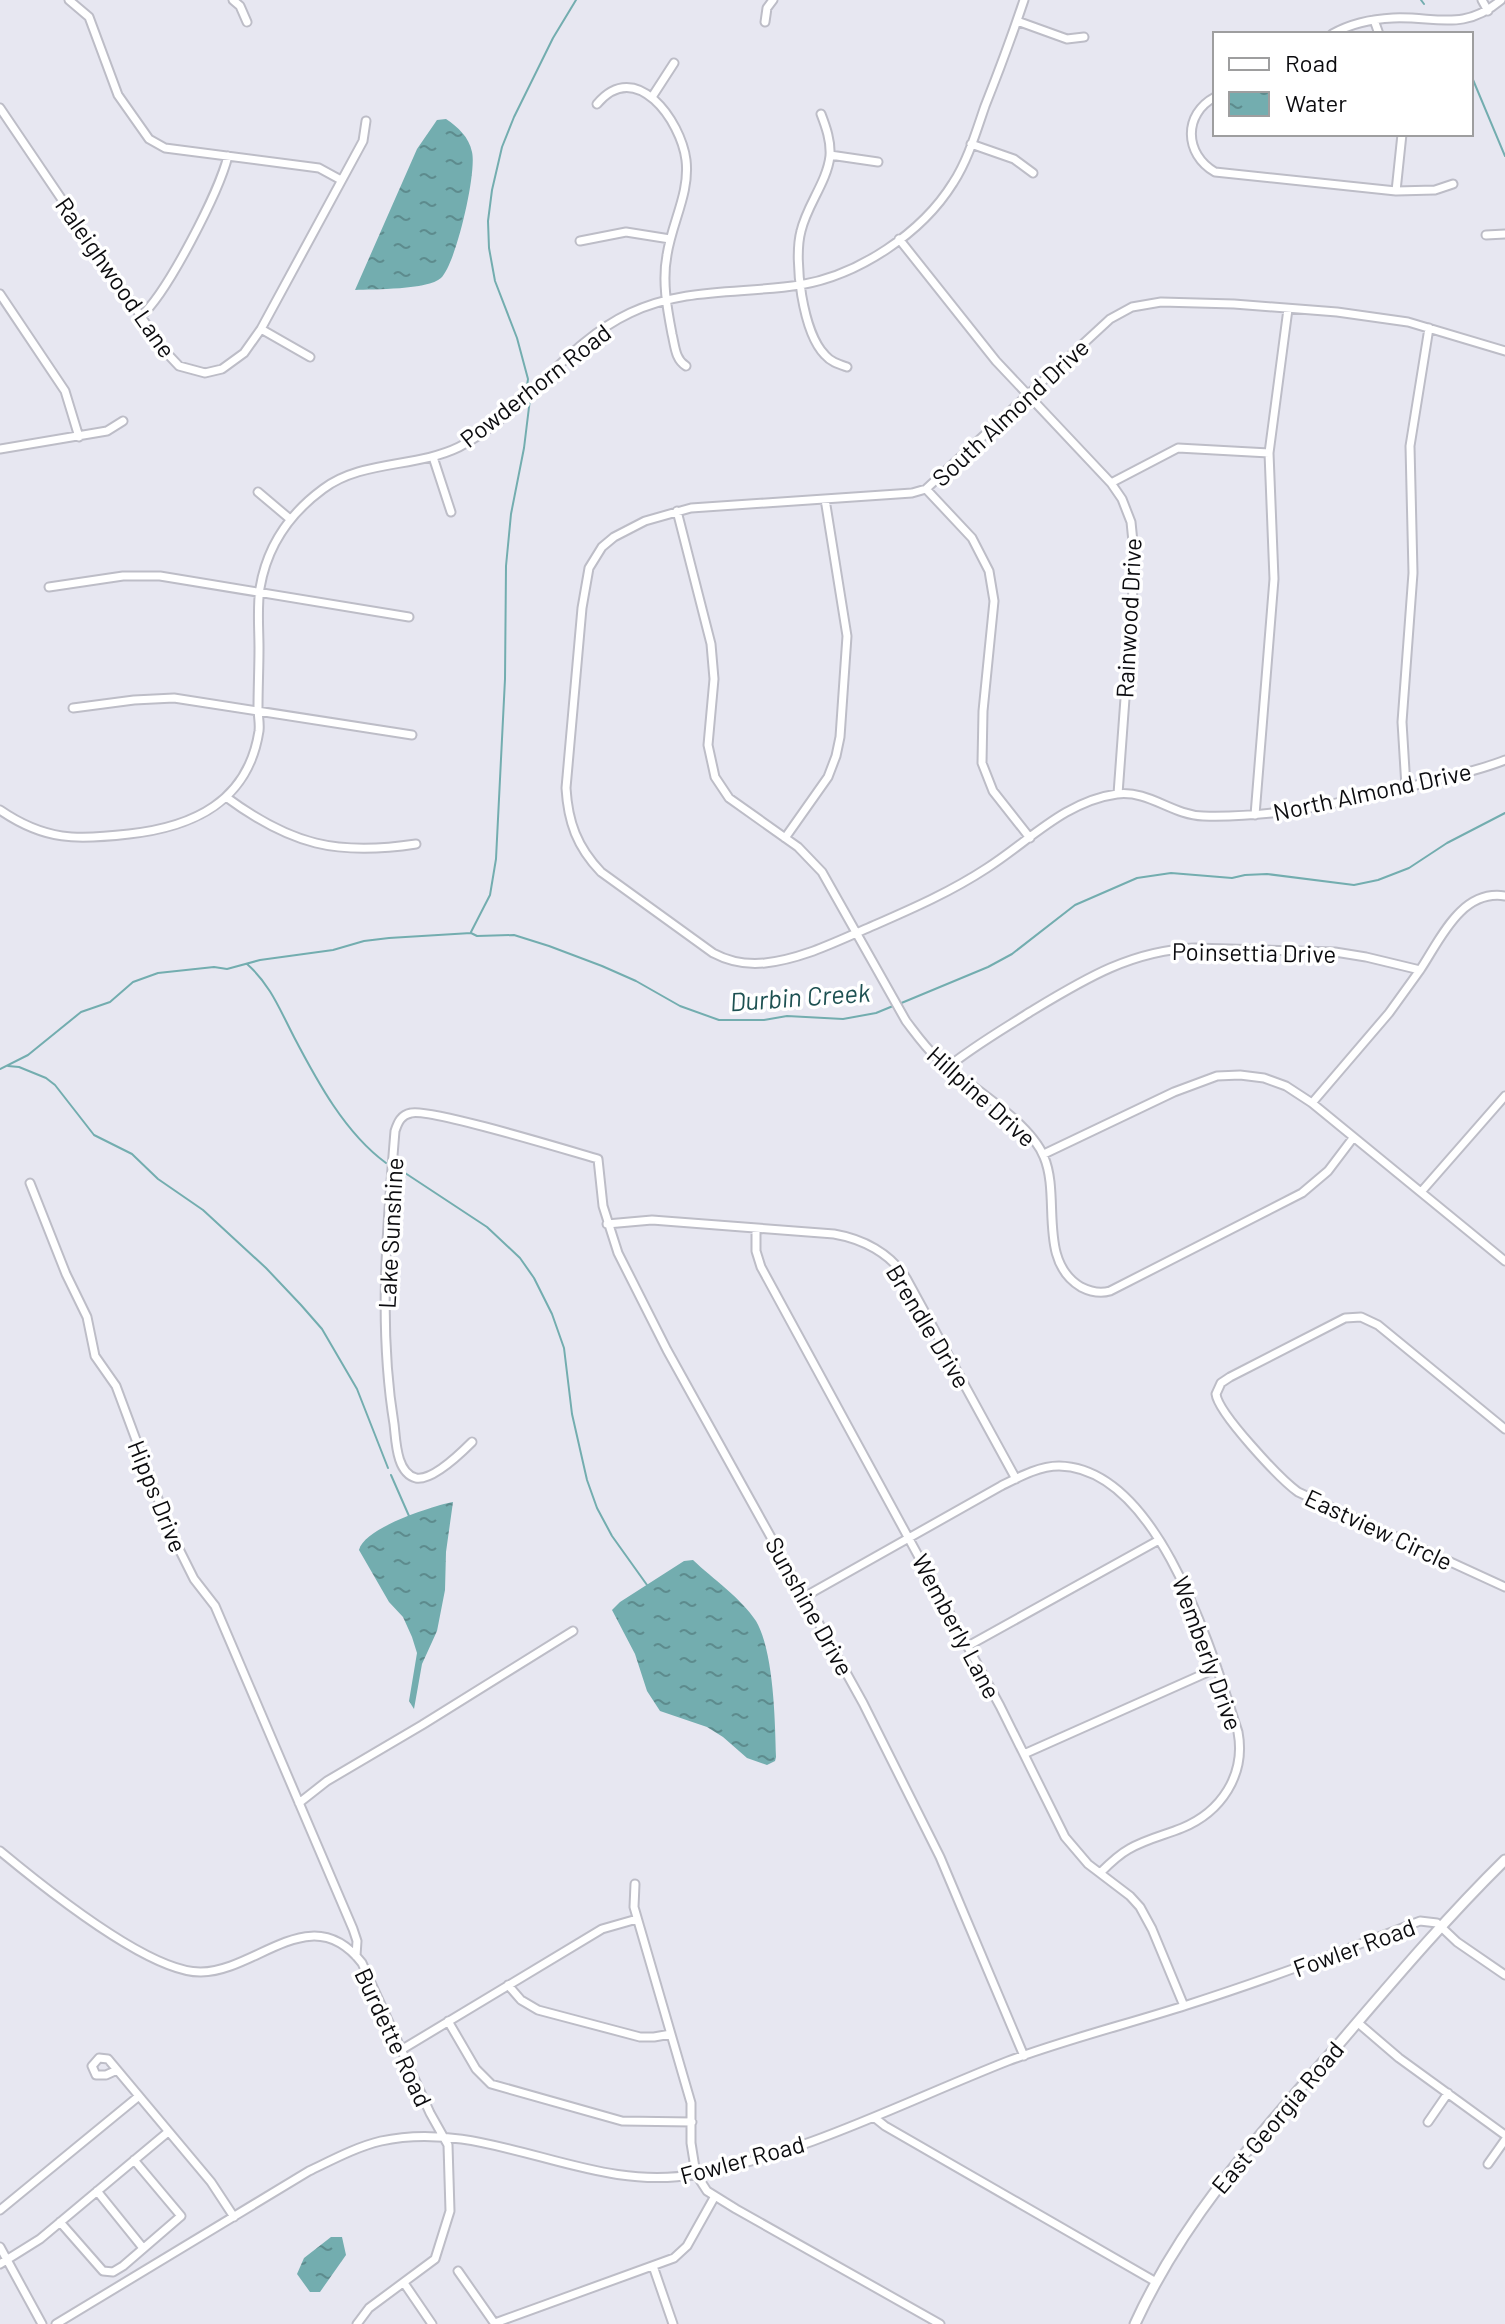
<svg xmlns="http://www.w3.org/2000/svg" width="1505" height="2324" viewBox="0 0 1505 2324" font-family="Barlow,sans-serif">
  <defs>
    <pattern id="water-ripples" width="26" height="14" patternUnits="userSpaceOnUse" patternTransform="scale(2)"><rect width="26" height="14" fill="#73adaf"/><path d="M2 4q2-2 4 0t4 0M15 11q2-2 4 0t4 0" fill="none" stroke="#5d8b8d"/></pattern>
  </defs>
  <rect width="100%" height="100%" fill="#e7e7f1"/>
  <path fill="url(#water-ripples)" d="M 446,119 C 458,127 469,137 472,152 C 477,172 456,264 441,278 C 428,290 373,289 355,290 L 417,149 L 437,120 Z
    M 453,1502 L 446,1552 L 445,1590 L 437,1631 L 422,1664 L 414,1709 L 409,1701 L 417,1653 L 412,1637 L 403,1617 L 389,1602 L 359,1550 C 364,1528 432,1506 453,1502 Z
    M 693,1560 C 713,1579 741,1598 756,1621 C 774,1652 775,1721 776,1757 L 775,1761 L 767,1765 L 747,1758 L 723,1737 L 707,1727 L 660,1711 L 647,1691 L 635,1654 L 612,1610 L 620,1602 L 684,1561 Z
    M 331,2237 L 342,2237 L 346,2255 L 320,2292 L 310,2292 L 297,2274 L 304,2258 Z"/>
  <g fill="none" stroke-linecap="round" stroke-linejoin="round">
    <path stroke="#73adaf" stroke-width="2" d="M 1421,0 L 1424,4
      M 1471,75 L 1505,156
      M 527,386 L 528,379 L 517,338 L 495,281 L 489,248 L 488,221 L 492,190 L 502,147 L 514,117 L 553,38 L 576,0
      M 471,932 L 490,895 L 496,859 L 505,679 L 506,566 L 511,514 L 524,448 L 530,399
      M 247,964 C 270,984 280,1010 294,1037 C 317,1081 345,1133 386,1163
      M 899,1004 L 988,967 L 1012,954 L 1075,905 L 1137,878 L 1171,873 L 1232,878 L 1245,875 L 1267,874 L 1354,885 L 1378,880 L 1409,868 L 1447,843 L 1505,813
      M 8,1066 L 19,1067 L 46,1078 L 55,1085 L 94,1135 L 132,1154 L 158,1179 L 203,1210 L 266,1268 L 301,1305 L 322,1329 L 357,1389 L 388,1468
      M 0,1069 L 28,1055 L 81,1012 L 110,1002 L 133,982 L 158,973 L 214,967 L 227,969 L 260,960 L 333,950 L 364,941 L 389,938 L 471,933 L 477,936 L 514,935 L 549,946 L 602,966 L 636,981 L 680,1006 L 719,1020 L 764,1020 L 787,1016 L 843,1019 L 876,1013 L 893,1006
      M 399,1169 L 487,1227 L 520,1258 L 534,1278 L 552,1314 L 564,1348 L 572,1414 L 587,1480 L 597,1508 L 612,1536 L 647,1585
      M 391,1475 L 409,1516"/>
    <g stroke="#bdbdc7" stroke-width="11">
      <path id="street" d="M 69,0 L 89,17 L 118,95 L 149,139 L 165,148 L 319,168 L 341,180
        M 233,0 L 240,6 L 247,22
        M 1482,0 L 1488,11
        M 1374,20 L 1379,34
        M 1017,21 L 1067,39 L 1084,37
        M 765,22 L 767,8 L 773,0
        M 1332,34 C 1350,24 1372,19 1393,18 C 1436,16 1463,32 1501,0
        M 652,97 L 674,63
        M 1215,97 C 1183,114 1184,154 1215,172 L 1396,191 L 1435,190 L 1453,184
        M 597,104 C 636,57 681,121 686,160 C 690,193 672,222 667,255 C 662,281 667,308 672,334 C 675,346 675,359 686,366
        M 0,108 L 163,349 L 179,366 L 205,373 L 222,369 L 244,353 L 261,329 L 363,141 L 366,121
        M 821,114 C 826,127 831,141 830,156 C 827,182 807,205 801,231 C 793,260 803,333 825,355 C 831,362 838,364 847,367
        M 971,144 L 1014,159 L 1033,173
        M 830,155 L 878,162
        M 1396,191 L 1402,134
        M 1486,235 L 1505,234
        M 899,239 L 996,361 L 1111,483 L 1122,499 L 1131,522 L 1135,562 L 1118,794
        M 580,241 L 626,232 L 670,239
        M 0,294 L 65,391 L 79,437
        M 140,317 C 167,294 219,192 228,156
        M 261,329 L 310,357
        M 1505,351 L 1408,322 L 1337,312 L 1234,304 L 1161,302 L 1132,307 L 1110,319 L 926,489 L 912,493 L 691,508 L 645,521 L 614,537 L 602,547 L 589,568 L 582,608 L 566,788 C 568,822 577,847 601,872 L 713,953 C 730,962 746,965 765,963 C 802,959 835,942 868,928 C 909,910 949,893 987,868 C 1028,842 1065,801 1117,794 C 1149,790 1172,815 1203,816 C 1275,818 1342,803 1412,786 C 1443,778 1475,772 1505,760
        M 0,449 L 107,431 L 123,421
        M 433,457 L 451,512
        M 1111,483 L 1178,448 L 1269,453
        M 926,489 L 972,538 L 989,571 L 994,601 L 983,711 L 982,763 L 993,791 L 1030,838
        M 258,492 L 290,519
        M 677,511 L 711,644 L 714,679 L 708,745 L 715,777 L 729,798 L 798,847 L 822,872 L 906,1021 C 916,1034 925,1047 937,1058 C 967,1085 1030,1121 1044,1157 C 1061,1197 1037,1261 1081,1287 C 1091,1292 1100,1294 1110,1291 L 1302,1193 L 1328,1171 L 1353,1138
        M 49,587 L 123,576 L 160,576 L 409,617
        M 73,708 L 134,700 L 174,698 L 412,735
        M 1406,787 L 1402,722 L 1413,573 L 1410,446 L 1429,328
        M 226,797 C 291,845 337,856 416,844
        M 0,810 C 45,841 77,840 129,834 C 193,827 248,802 259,731 C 260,723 258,716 258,708 C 258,688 259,668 259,648 C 259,629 257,607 260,588 C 267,546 289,514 323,489 C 361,460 416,468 459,447 C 524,414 564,344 630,313 C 684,287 743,294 800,285 C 859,275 922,233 953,183 C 968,160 976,132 985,106 C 999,71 1012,36 1024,0
        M 1255,815 L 1274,579 L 1269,453 L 1288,309
        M 785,838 L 828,777 L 836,756 L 840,737 L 847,636 L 825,499
        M 948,1067 C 974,1046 1002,1030 1030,1012 C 1083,980 1131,950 1195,948 L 1335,952 L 1366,957 L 1420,970 C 1440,940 1461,889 1505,896
        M 1312,1103 L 1389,1013 L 1420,970
        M 1044,1154 L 1174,1092 L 1217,1076 L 1240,1075 L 1264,1078 L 1286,1086 L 1312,1103 L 1505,1261
        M 30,1183 L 66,1274 L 87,1317 L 95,1356 L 116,1386 L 170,1531 L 194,1579 L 215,1606 L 353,1929 L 357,1941 L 356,1956
        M 1421,1192 L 1505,1096
        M 607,1224 L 652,1220 L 834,1234 C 863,1239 890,1253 906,1278 L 1016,1479
        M 756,1228 L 756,1251 L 761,1267 L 1000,1706 L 1065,1837 L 1088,1864 L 1130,1896 L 1140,1907 L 1152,1929 L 1184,2006
        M 1505,1429 L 1378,1325 L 1361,1317 L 1345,1318 L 1230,1377 L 1221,1383 L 1216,1394 C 1218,1413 1280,1479 1298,1492 L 1505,1587
        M 472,1442 C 461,1453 432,1481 416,1478 C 396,1473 396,1440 394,1424 C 378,1326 387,1229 395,1131 C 398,1122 401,1115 411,1113 C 430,1108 570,1151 598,1159 L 603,1206 L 618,1253 L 667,1350 L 863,1703 L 940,1857 L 1024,2056
        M 804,1597 L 1001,1486 C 1019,1477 1039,1466 1059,1466 C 1160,1468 1213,1656 1238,1732 C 1246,1775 1221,1812 1182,1828 C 1165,1835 1146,1839 1129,1849 C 1118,1855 1109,1864 1100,1873
        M 968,1646 L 1159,1540
        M 1024,1754 L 1217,1668
        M 299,1803 L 327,1781 L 422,1725 L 573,1631
        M 0,1851 C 41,1885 149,1973 201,1972 C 258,1971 311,1898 362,1963 L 430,2113 L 448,2145 L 450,2211 L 435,2259 L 369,2308 L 357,2324
        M 635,1884 L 634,1907 L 691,2103 L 691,2143 L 696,2174 L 707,2191 L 736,2209 L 940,2324
        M 508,1985 L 521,2000 L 538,2010 L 640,2037 L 654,2037 L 671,2034
        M 448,2021 L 476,2069 L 491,2084 L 622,2121 L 692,2122
        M 1357,2022 L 1399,2058 L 1505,2135
        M 401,2050 L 602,1929 L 637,1919
        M 117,2070 L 106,2075 L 96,2075 L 92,2066 L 99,2058 L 108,2059 L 211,2182 L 234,2217
        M 875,2118 L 885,2126 L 1156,2282
        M 1428,2122 L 1448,2093
        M 1488,2164 L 1505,2140
        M 97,2191 L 143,2248
        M 0,2210 L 139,2096
        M 60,2222 L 103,2271 L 113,2272 L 123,2266 L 181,2216 L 134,2160
        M 0,2247 L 42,2324
        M 0,2264 L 40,2239 L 168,2132
        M 653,2266 L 673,2324
        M 458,2271 L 495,2324
        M 404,2283 L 432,2324
        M 495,2323 L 674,2258 L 687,2246 L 715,2196
        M 56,2324 L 309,2171 C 332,2160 356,2147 381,2141 C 489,2117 588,2195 696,2174 C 805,2154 906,2101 1008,2061 C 1067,2039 1128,2024 1187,2005 C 1266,1980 1343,1951 1420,1921 L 1437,1923 L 1457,1942 L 1505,1975"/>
    </g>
    <g stroke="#bdbdc7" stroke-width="13">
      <path id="secondary" d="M 1135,2324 C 1184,2217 1261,2133 1338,2045 C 1392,1982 1446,1918 1505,1860"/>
    </g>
    <use href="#street" stroke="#fff" stroke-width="7"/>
    <use href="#secondary" stroke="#fff" stroke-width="9"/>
  </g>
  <g text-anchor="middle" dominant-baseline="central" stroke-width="7" stroke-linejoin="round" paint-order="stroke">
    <g font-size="24" fill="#0c0c0f" stroke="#fff">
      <text transform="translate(116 277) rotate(55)">Raleighwood Lane</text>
      <text transform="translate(535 385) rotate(-38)">Powderhorn Road</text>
      <text transform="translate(1010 412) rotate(-43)">South Almond Drive</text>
      <text transform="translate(1128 618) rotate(-87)">Rainwood Drive</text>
      <text transform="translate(1372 791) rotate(-12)">North Almond Drive</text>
      <text transform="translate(1254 952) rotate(1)">Poinsettia Drive</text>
      <text transform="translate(982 1096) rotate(42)">Hillpine Drive</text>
      <text transform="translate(390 1233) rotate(-87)">Lake Sunshine</text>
      <text transform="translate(929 1326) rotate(59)">Brendle Drive</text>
      <text transform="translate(158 1496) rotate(68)">Hipps Drive</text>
      <text transform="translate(1379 1529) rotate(25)">Eastview Circle</text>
      <text transform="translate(810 1606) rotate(61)">Sunshine Drive</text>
      <text transform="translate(957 1626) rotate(62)">Wemberly Lane</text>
      <text transform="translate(1208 1653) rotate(70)">Wemberly Drive</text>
      <text transform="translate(1354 1947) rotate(-20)">Fowler Road</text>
      <text transform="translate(394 2037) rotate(65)">Burdette Road</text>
      <text transform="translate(1277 2117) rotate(-50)">East Georgia Road</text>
      <text transform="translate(742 2159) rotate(-15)">Fowler Road</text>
    </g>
    <g font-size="26" font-style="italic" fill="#1d5152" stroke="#fff">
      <text transform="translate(800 996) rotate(-4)">Durbin Creek</text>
    </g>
  </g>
  <rect x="1213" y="32" width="260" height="104" fill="#ffffff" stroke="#9e9e9f" stroke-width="2"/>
  <rect x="1229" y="58" width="40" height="12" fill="#ffffff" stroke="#9e9e9f" stroke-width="2"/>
  <text x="1285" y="72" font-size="24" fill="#0c0c0f">Road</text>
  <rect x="1229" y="92" width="40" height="24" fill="url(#water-ripples)" stroke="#9e9e9f" stroke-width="2"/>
  <text x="1285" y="112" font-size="24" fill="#0c0c0f">Water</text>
</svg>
